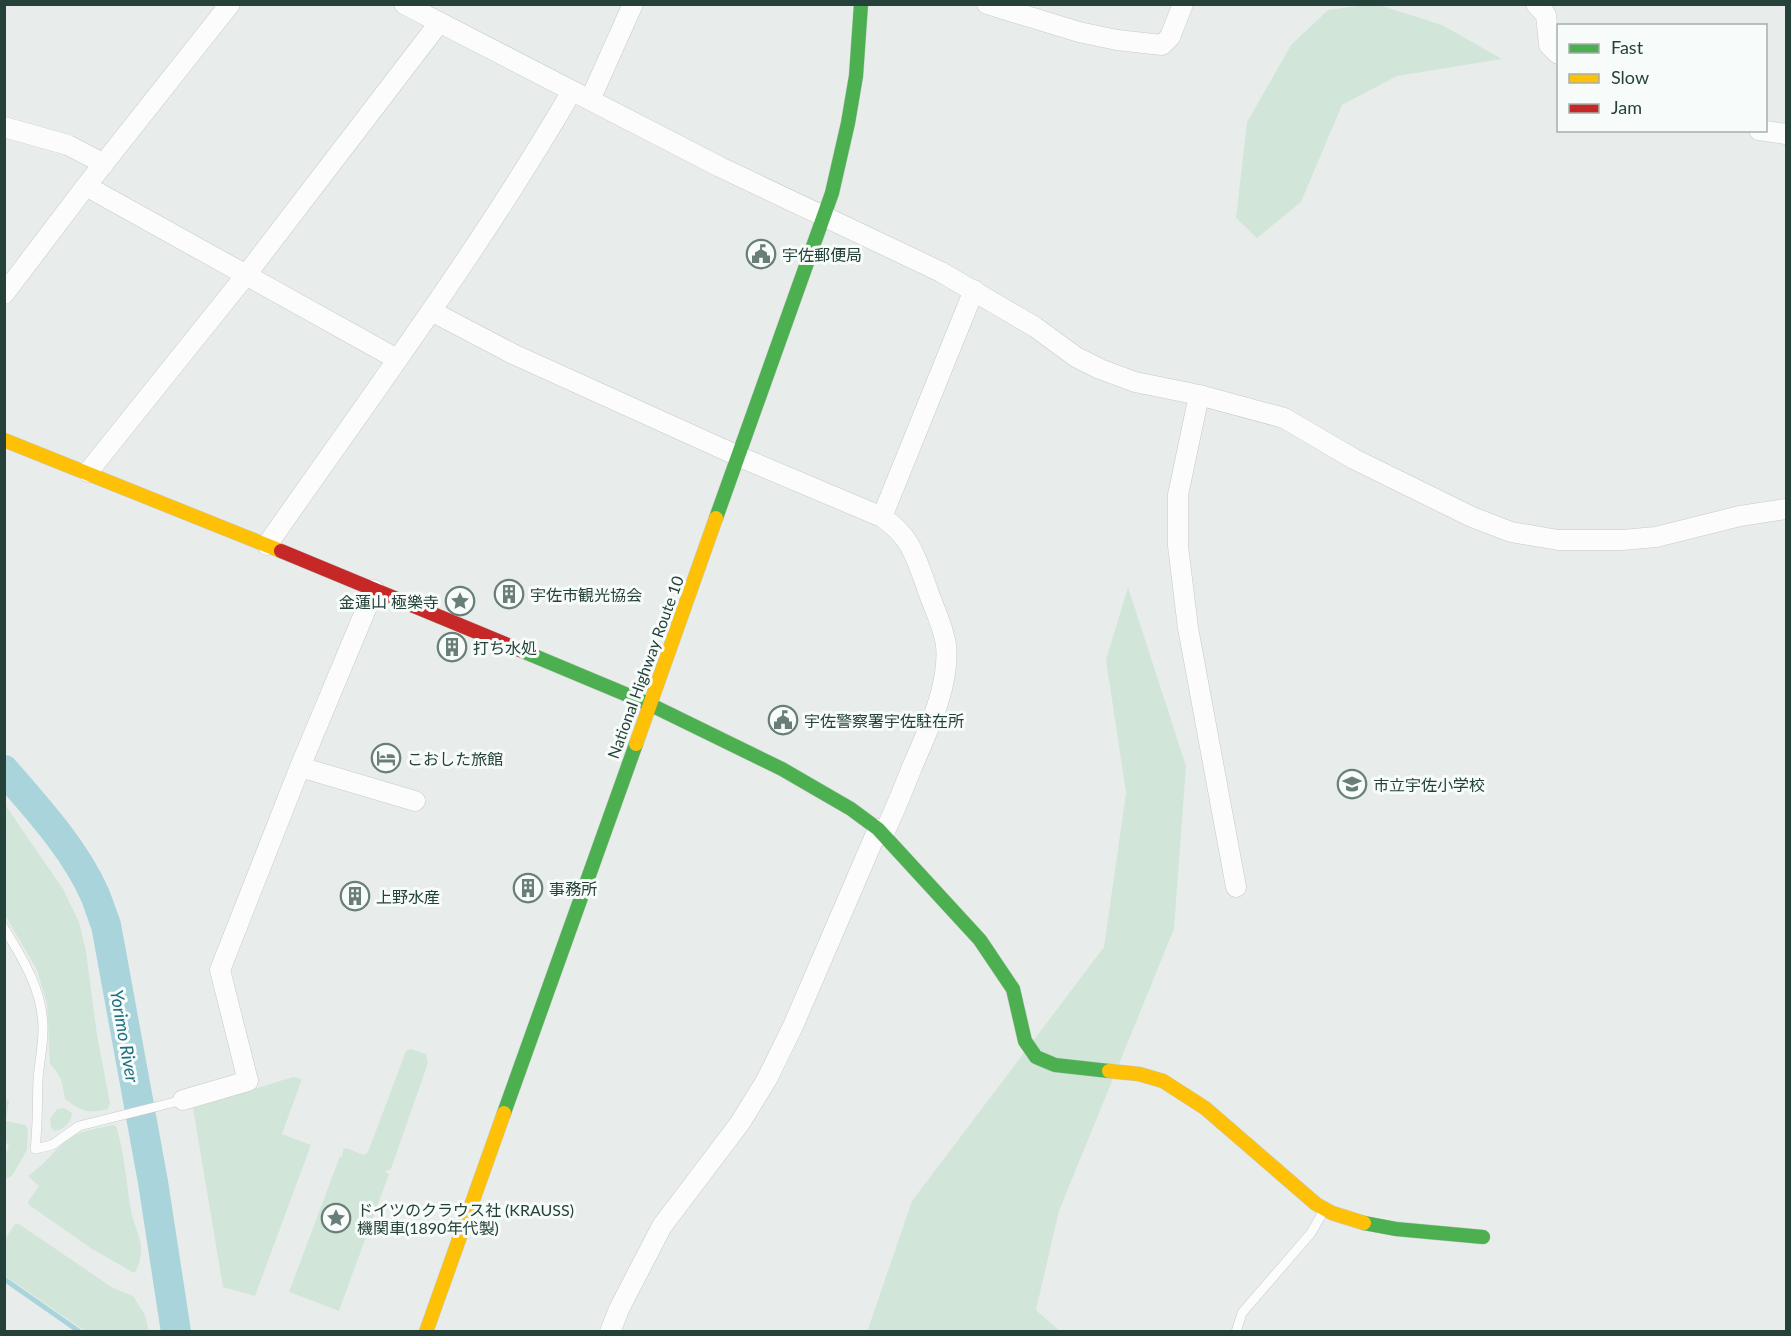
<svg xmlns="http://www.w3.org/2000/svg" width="1791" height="1336" viewBox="0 0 1791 1336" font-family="Lato,'Noto Sans JP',sans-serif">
  <rect width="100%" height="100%" fill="#e8edeb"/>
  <path fill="#d1e6d8" d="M 1372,4 L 1379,5 L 1442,25 L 1502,59 L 1397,76 L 1342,105 L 1301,202 L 1257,238 L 1236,218 L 1247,122 L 1291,45 L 1328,10 Z
    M 1128,587 L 1186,766 L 1174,929 L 1059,1211 L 1036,1310 L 1060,1331 L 867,1332 L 912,1201 L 1104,947 L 1126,793 L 1106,660 Z
    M 4,803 L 63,889 L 79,922 L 86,951 L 97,1035 L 110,1103 L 108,1109 C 87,1114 83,1112 65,1099 C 62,1083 62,1076 50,1064 L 47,1003 L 42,987 L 37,970 L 5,915 Z
    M 411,1049 L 426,1054 L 428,1063 L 391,1169 L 385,1172 L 389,1174 L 339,1311 L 289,1292 L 340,1156 L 342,1157 L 343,1149 L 346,1148 L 364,1155 L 368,1152 L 406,1051 Z
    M 293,1077 L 302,1079 L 282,1134 L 311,1145 L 255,1296 L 223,1287 L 193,1108 Z
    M 5,1098 L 9,1101 L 6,1121 L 25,1125 L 28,1129 L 27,1150 L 12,1176 L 7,1178 L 5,1177 L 5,1156 L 9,1146 L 5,1141 Z
    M 64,1108 L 72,1113 C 71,1123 65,1129 55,1131 L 51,1128 L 50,1119 L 57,1109 Z
    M 113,1125 L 116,1126 C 125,1154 126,1182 131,1210 C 133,1223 140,1234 141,1247 C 141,1255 140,1267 134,1273 L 92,1249 L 29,1205 L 28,1202 L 39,1186 L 28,1176 C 45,1165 55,1148 71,1137 C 84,1130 99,1128 113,1125 Z
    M 15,1224 L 19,1224 L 113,1288 L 133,1296 L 145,1315 L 149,1331 L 85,1331 L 5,1276 L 5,1239 Z"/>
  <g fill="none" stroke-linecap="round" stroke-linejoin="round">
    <path stroke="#a9d4db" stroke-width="5" d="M 4,1279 L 80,1332"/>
    <path stroke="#a9d4db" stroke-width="30" d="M 4,770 C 36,807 75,849 95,895 C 99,905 102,915 106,925 L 153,1182 L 176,1332"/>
    <g stroke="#c5cac8" stroke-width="10">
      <path id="lane" d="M 4,928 C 23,959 43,991 43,1029 C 43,1047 39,1063 38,1080 C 37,1103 38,1126 35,1149 L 52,1145 L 79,1126 L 183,1100
        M 1236,1332 L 1242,1313 L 1311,1233 L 1323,1212"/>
    </g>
    <g stroke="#c5cac8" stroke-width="21">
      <path id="street" d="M 404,4 L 720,167 L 941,272 L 1035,327 L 1076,357 L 1100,369 L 1135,382 L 1199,395 L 1284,418 L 1354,459 L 1472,517 L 1511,532 L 1558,540 L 1622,540 L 1656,537 L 1740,516 L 1786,509
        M 987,4 L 1079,32 L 1117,40 L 1162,45 L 1170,37 L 1183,4
        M 1536,4 L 1546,15 L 1549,45 L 1558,54
        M 590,100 L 633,4
        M 4,127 L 68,145 L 104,164
        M 1759,130 L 1786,134
        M 86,186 L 397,359
        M 4,294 L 86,186 L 230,4
        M 431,311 L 513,354 L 747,460 L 882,517 C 912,538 915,556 927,588 C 933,607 943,624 946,645 C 950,686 928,730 912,767 C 903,790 894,813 883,835
        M 1199,395 L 1178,495 L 1178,546 L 1188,628 L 1236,887
        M 88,472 L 246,275 L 439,23
        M 882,517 L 974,290
        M 267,545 C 371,396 480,249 572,91
        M 300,767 L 415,801
        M 183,1100 L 248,1081 L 220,970 L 300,767 L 374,590
        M 610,1332 L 619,1309 L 662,1226 L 740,1123 L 767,1079 L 793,1026 L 878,829"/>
    </g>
    <g stroke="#c3cbc8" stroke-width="15">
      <path id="fast" d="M 716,518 L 832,193 L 848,123 L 856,76 L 861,4
        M 520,650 L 649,704 L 782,769 L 851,809 L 878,829 L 980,940 L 1013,989 L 1025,1041 L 1036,1057 L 1055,1065 L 1109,1071
        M 504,1113 L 636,744
        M 1364,1223 L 1396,1229 L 1483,1237"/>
    </g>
    <g stroke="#c3cbc8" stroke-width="15">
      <path id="slow" d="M 4,440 L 281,551
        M 636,744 L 716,518
        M 1109,1071 L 1139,1074 L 1163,1081 L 1205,1108 L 1316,1204 L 1332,1213 L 1364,1223
        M 426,1332 L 504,1113"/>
    </g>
    <g stroke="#c3cbc8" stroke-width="15">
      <path id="jam" d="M 281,551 L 520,650"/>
    </g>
    <use href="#lane" stroke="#fcfcfc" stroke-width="9"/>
    <use href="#street" stroke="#fcfcfc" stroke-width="20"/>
    <use href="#fast" stroke="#4caf50" stroke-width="14"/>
    <use href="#slow" stroke="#ffc107" stroke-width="14"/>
    <use href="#jam" stroke="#c62828" stroke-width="14"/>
  </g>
  <defs>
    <g id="civic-ring" transform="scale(1.5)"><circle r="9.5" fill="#f7fbf9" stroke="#697e78" stroke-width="1.5"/><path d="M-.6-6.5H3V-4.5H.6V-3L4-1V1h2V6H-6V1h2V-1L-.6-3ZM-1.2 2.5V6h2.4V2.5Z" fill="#697e78"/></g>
    <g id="building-ring" transform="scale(1.5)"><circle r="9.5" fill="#f7fbf9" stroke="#697e78" stroke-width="1.5"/><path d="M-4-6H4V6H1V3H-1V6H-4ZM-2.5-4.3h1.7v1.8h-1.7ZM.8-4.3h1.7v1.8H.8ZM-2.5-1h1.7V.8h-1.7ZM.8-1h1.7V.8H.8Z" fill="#697e78"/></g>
    <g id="sight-ring" transform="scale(1.5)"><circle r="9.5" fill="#f7fbf9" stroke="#697e78" stroke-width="1.5"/><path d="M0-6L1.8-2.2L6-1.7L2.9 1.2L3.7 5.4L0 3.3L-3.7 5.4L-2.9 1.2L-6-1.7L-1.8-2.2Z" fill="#697e78"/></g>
    <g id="hotel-ring" transform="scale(1.5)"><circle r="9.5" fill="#f7fbf9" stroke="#697e78" stroke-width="1.5"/><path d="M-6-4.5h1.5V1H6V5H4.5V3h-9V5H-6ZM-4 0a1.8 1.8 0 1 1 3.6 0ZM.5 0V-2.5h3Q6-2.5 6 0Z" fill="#697e78"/></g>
    <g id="school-ring" transform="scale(1.5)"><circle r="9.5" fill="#f7fbf9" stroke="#697e78" stroke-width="1.5"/><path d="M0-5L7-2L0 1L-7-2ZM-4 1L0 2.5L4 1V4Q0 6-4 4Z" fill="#697e78"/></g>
  </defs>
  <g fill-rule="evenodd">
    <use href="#civic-ring" x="761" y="254"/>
    <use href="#building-ring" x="509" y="594"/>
    <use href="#sight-ring" x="460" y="601"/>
    <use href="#building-ring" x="452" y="647"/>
    <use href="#civic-ring" x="783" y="720"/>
    <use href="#hotel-ring" x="386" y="758"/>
    <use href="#school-ring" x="1352" y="784"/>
    <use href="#building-ring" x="528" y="888"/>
    <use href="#building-ring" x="355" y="896"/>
    <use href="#sight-ring" x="336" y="1218"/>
  </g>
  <g text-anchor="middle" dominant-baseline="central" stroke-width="6" stroke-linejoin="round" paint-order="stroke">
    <g font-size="16" fill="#24423a" stroke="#f7fbf9" text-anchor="start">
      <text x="782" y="254">宇佐郵便局</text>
      <text x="530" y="594">宇佐市観光協会</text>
      <text x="439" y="601" text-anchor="end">金蓮山 極樂寺</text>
      <text x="473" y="647">打ち水処</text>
      <text x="804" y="720">宇佐警察署宇佐駐在所</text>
      <text x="407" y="758">こおした旅館</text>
      <text x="1373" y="784">市立宇佐小学校</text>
      <text x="549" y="888">事務所</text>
      <text x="376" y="896">上野水産</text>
      <text x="357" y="1209">ドイツのクラウス社 (KRAUSS)<tspan x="357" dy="18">機関車(1890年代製)</tspan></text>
    </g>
    <g font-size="16" fill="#24423a" stroke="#f7fbf9">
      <text transform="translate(645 667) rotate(-70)">National Highway Route 10</text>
    </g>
    <g font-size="18" font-style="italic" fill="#1c6f80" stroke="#f7fbf9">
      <text transform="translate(125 1036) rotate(80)">Yorimo River</text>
    </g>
  </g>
  <rect width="1791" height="1336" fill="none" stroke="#24423a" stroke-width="12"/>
  <rect x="1557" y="24" width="210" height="108" fill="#f7fbf9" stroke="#a3b1ad" stroke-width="1.5"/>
  <rect x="1569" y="44" width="30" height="9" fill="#4caf50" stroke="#a3b1ad" stroke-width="1.5"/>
  <text x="1611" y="54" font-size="18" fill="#24423a">Fast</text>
  <rect x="1569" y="74" width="30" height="9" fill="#ffc107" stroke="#a3b1ad" stroke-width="1.5"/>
  <text x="1611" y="84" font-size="18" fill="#24423a">Slow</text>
  <rect x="1569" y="104" width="30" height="9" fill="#c62828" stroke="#a3b1ad" stroke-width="1.5"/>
  <text x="1611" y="114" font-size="18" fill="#24423a">Jam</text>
</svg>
